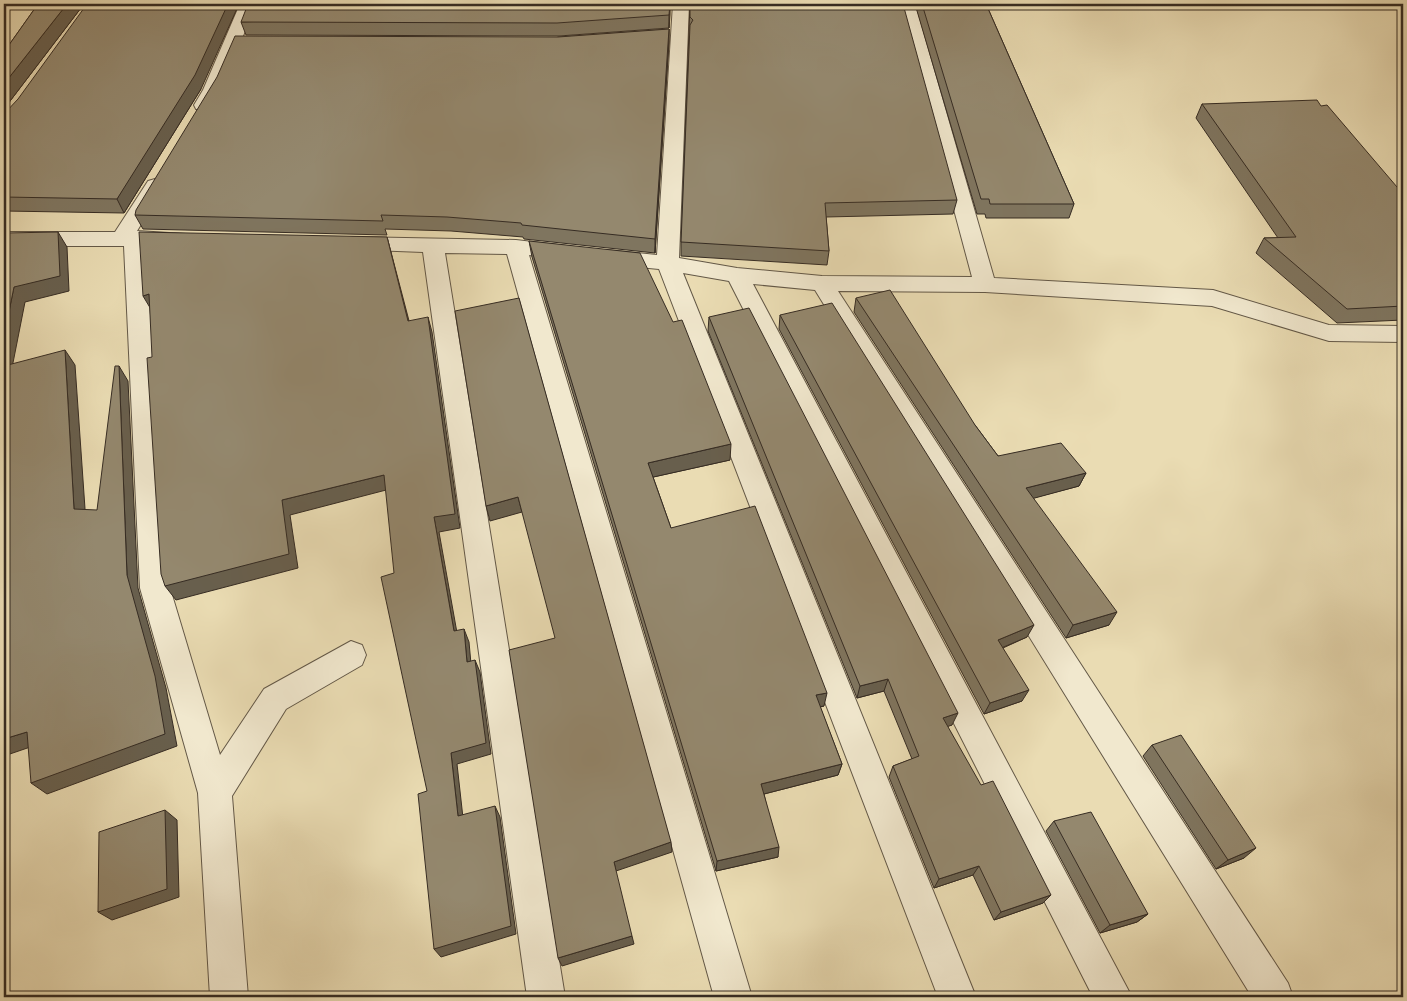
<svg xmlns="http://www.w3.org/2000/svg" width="1407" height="1001" viewBox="0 0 1407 1001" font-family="'Gentium Book Plus',serif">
  <rect width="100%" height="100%" fill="#eadcb3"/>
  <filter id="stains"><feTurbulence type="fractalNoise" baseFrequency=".004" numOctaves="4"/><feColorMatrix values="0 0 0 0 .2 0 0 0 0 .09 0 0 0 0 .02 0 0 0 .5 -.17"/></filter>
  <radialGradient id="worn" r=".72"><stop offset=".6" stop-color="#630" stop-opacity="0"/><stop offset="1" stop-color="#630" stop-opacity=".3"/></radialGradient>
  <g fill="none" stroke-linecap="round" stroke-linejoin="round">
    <g stroke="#635847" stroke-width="2">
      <path id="street" d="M 240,4 L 256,4 L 221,90 L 210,109 L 196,109 L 194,105 L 203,90 Z
        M 673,4 L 689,4 L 679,258 L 737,268 L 822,276 L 972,277 L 899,4 L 915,4 L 994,278 L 1213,290 L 1329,325 L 1403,326 L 1403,342 L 1329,341 L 1212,306 L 985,292 L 838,291 L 1288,983 L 1293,997 L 1252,997 L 815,290 L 753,284 L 1132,997 L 1093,997 L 729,281 L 683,273 L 976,997 L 938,997 L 659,269 L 607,264 L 599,262 L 596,257 L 599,252 L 607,250 L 657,255 Z
        M 155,179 L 162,181 L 165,185 L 137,231 L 185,234 L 188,239 L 185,244 L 145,246 L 170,588 L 220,755 L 264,689 L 351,641 L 362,645 L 366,655 L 362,665 L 286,709 L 232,796 L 248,997 L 210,997 L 198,793 L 140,588 L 124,246 L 4,246 L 4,232 L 115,232 L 148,181 Z
        M 353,237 L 516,240 L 567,246 L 575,248 L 578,253 L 575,258 L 567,260 L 529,255 L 752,997 L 714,997 L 507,254 L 445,253 L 565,997 L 527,997 L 423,252 L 345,249 L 342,244 L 345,239 Z"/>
    </g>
    <use href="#street" fill="#f1e8ce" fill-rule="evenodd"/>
  </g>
  <path fill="#7f755f" stroke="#362c23" d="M 4,4 L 84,4 L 4,109 L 4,52 L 38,4 L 4,6 Z
    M 670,4 L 669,28 L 559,36 L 246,35 L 241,22 Z
    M 690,4 L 957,200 L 953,214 L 826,217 L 829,251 L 827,265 L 681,256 L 681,242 Z
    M 915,4 L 986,4 L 1074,204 L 1069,218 L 986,218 L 985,214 L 977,214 Z
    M 669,29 L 669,42 L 655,253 L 524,239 L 523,237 L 451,231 L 385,229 L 387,235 L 143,229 L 135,215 L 558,37 Z
    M 201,89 L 124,213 L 4,211 L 4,114 Z
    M 1202,104 L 1403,194 L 1403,320 L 1337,323 L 1256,253 L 1264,238 L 1278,238 L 1196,118 Z
    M 529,241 L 730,460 L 653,477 L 671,528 L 824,706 L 820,707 L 842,764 L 838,775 L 764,794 L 778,857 L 716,871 L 532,257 Z
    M 856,298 L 975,425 L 998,456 L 1086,473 L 1079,486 L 1033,498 L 1109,625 L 1066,638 L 854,312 Z
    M 780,315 L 1027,637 L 1003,648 L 1022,701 L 984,714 L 779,329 Z
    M 709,317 L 952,725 L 947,726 L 1043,903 L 994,920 L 973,875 L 934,888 L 889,777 L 893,766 L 912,759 L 884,691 L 857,698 L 708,331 Z
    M 1152,745 L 1244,858 L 1216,869 L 1143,756 Z
    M 1054,821 L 1148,914 L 1137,922 L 1100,933 L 1046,831 Z"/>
  <path fill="#685f4d" stroke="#362c23" d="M 67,4 L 84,4 L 4,109 L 4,84 Z
    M 228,4 L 239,4 L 201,89 L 124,213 L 117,199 Z
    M 670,4 L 670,15 L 669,28 L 669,15 Z
    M 669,29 L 669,42 L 655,253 L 655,239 Z
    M 58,232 L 67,247 L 69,291 L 25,302 L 9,383 L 4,376 L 4,336 L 14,287 Z
    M 387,237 L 391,252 L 413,336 L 408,321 Z
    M 149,294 L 152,311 L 143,296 Z
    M 428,317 L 432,332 L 460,528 L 439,532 L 459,644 L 454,631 L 434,517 Z
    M 65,350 L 75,365 L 86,523 L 74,509 Z
    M 119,366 L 128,381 L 138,588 L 166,688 L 177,746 L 47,794 L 31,783 L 127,575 Z
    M 731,444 L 730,460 L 649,478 L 648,463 Z
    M 1086,473 L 1079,486 L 1020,502 L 1026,488 Z
    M 384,475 L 390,489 L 290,515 L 298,568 L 176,600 L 165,586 L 282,500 Z
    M 518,497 L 522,512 L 490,521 L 486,506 Z
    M 1117,612 L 1109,625 L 1066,638 L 1073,625 Z
    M 1034,625 L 1027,637 L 992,652 L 998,640 Z
    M 464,629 L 469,642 L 472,675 L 467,662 Z
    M 475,660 L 480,672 L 491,754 L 457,764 L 464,827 L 458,816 L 451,753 Z
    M 888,679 L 884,691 L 857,698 L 860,686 Z
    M 1029,690 L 1022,701 L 984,714 L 990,703 Z
    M 827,693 L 824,706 L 813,708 L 816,695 Z
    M 958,713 L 952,725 L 938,730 L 943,718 Z
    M 27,732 L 42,743 L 4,756 L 4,739 Z
    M 842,764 L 838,775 L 760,795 L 761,784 Z
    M 495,806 L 500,817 L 516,934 L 441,957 L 434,949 Z
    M 165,810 L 177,820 L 179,897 L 112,920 L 98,912 Z
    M 671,842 L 672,852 L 616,871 L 614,862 Z
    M 779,847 L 778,857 L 716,871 L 717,861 Z
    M 1256,848 L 1244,858 L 1216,869 L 1228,860 Z
    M 979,866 L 973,875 L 934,888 L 939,879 Z
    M 1051,895 L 1043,903 L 994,920 L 1001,912 Z
    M 1148,914 L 1137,922 L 1100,933 L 1110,925 Z
    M 632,936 L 634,944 L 562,966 L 558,958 Z"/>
  <path fill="#94886e" stroke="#362c23" d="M 38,4 L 67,4 L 4,84 L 4,52 Z
    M 87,4 L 228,4 L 195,75 L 117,199 L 4,197 L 4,114 L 18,99 Z
    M 248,4 L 670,4 L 669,15 L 557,23 L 241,22 Z
    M 690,4 L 903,4 L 957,200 L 825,203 L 829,251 L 681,242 L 690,25 L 693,20 L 690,17 Z
    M 922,4 L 986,4 L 1074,204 L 990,204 L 989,199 L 981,199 Z
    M 669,29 L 655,239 L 522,225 L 521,223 L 447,217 L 381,215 L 383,221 L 135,215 L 136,210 L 217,77 L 235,36 L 558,37 Z
    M 1317,100 L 1321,106 L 1327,105 L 1403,194 L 1403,306 L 1347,309 L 1264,238 L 1296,237 L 1202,104 Z
    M 58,232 L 60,276 L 14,287 L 4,336 L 4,233 Z
    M 139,232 L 387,237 L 408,321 L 428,317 L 455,514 L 434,517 L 454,631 L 464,629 L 467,662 L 475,660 L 486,743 L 451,753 L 458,816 L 495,806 L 511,926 L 434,949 L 418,794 L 427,791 L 381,577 L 394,573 L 384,475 L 282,500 L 289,554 L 165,586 L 161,574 L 147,358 L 152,357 L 149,294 L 143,296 Z
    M 529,241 L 640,253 L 673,322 L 682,320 L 731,444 L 648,463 L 671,528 L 755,506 L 827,693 L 816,695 L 842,764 L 761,784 L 779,847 L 717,861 Z
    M 890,290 L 975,425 L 998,456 L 1061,443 L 1086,473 L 1026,488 L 1117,612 L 1073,625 L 856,298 Z
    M 519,298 L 671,842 L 614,862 L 632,936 L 558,958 L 509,650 L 555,638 L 518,497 L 486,506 L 455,311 Z
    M 832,303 L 1034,625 L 998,640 L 1029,690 L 990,703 L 780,315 Z
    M 749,308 L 958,713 L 943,718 L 981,785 L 993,781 L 1051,895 L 1001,912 L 979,866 L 939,879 L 893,766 L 919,756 L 888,679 L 860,686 L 709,317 Z
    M 65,350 L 74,509 L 97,510 L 115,366 L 119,366 L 127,575 L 155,676 L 165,734 L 31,783 L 27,732 L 4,739 L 4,366 Z
    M 1181,735 L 1256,848 L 1228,860 L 1152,745 Z
    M 165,810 L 167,889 L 98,912 L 99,832 Z
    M 1091,812 L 1148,914 L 1110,925 L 1054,821 Z"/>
  <rect width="1407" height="1001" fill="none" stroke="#eadcb3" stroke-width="20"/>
  <rect x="5" y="5" width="1397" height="991" fill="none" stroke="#362c23" stroke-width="2.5"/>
  <rect x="10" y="10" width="1387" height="981" fill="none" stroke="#362c23"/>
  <rect width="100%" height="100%" filter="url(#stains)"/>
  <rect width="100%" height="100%" fill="url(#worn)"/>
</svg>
